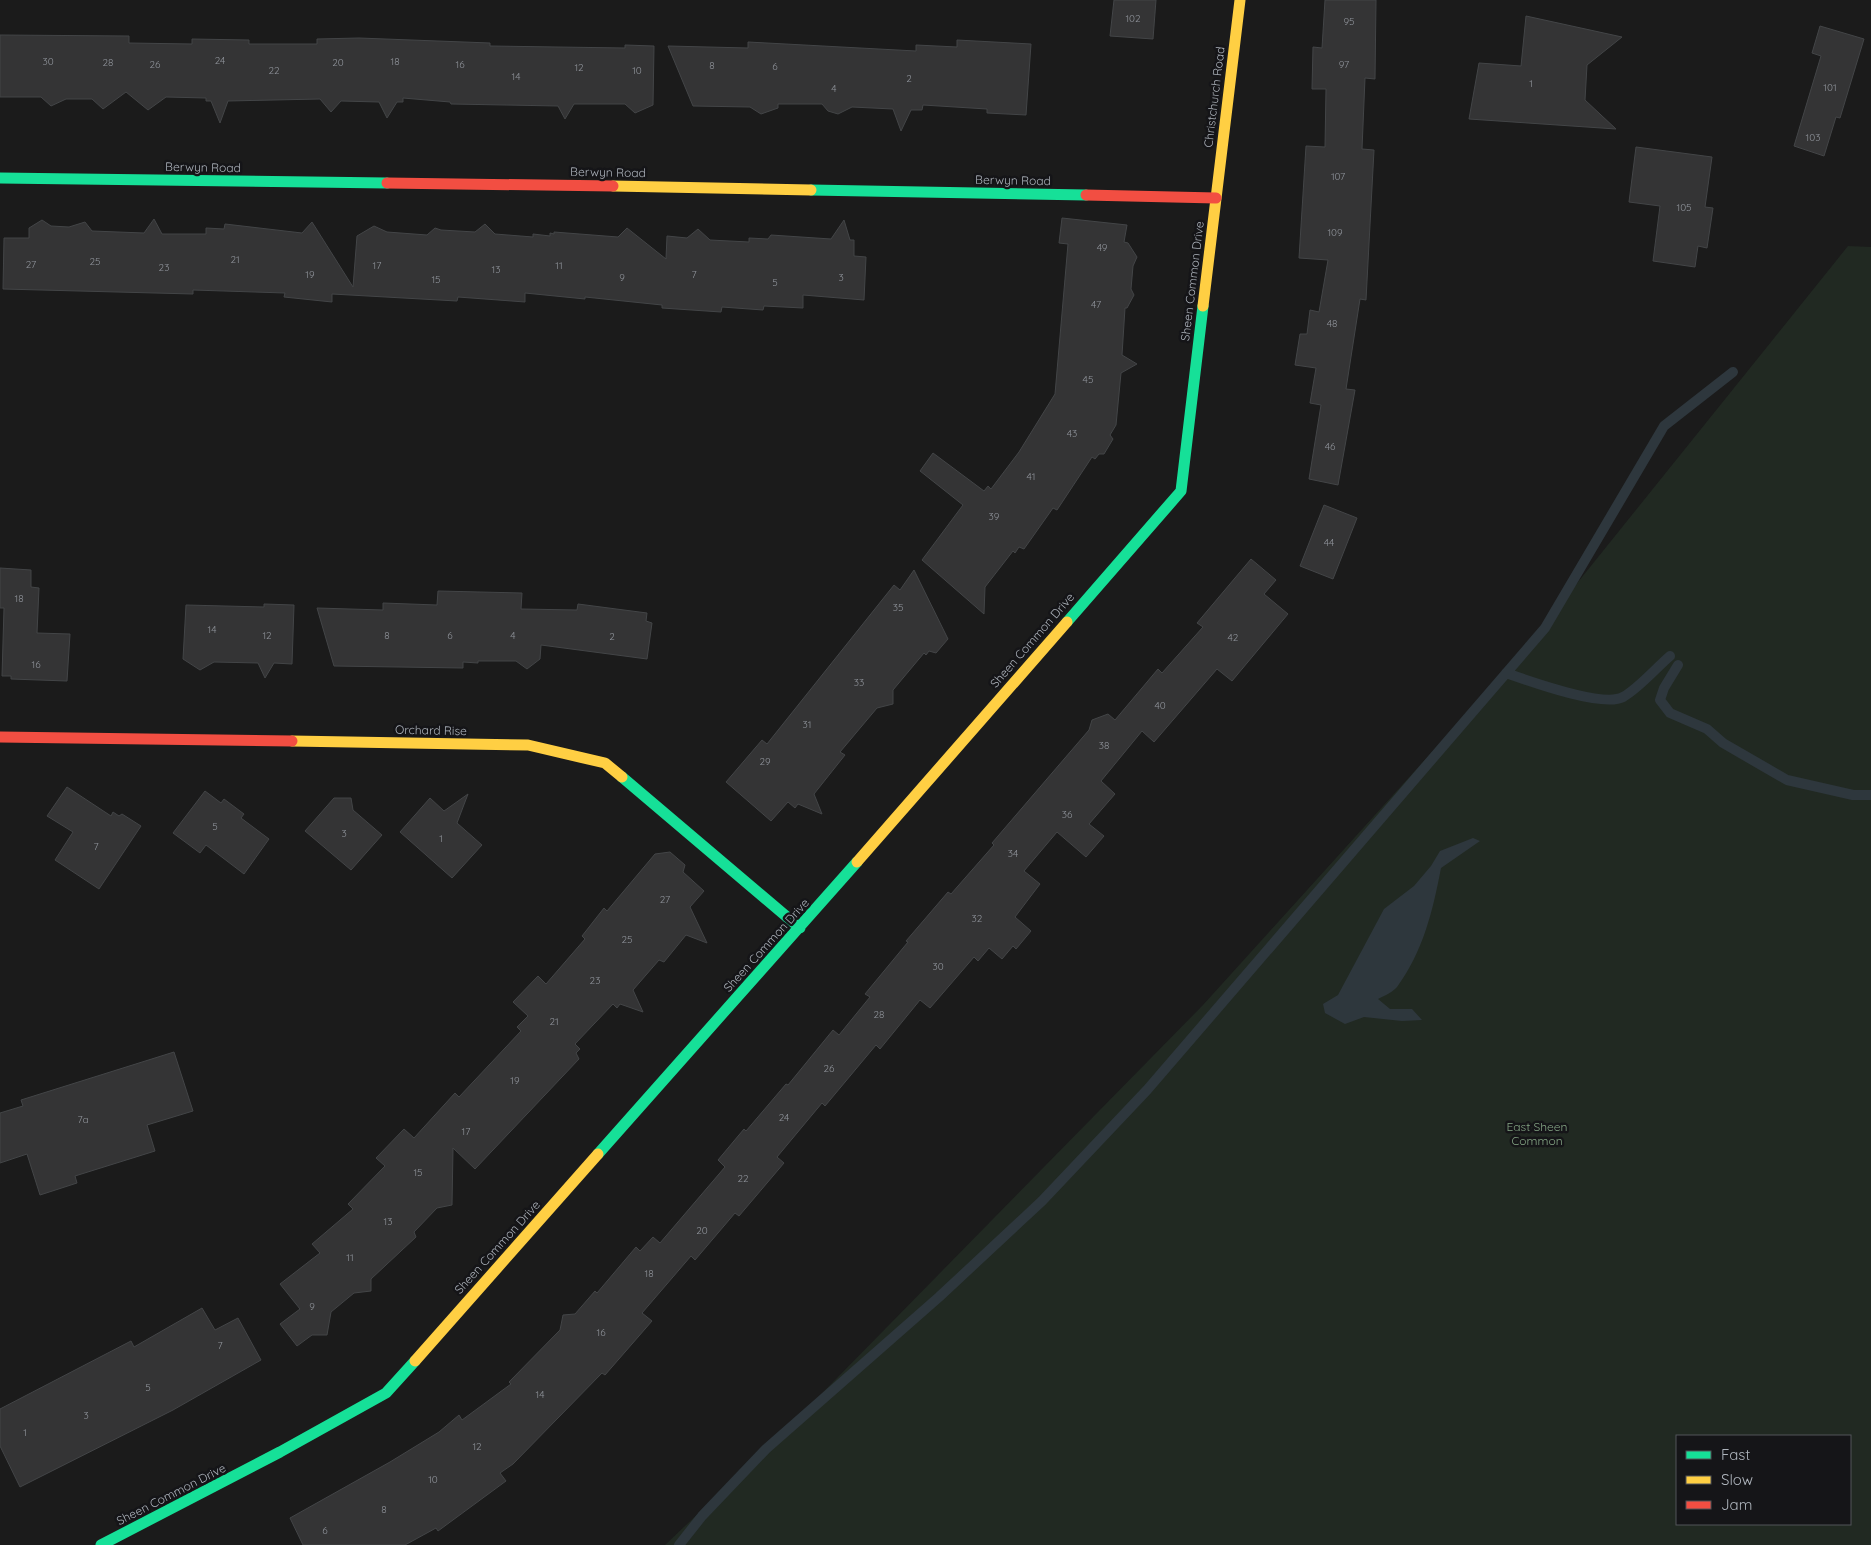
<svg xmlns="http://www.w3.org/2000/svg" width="1871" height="1545" viewBox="0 0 1871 1545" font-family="Quicksand,sans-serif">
  <rect width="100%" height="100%" fill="#1b1b1b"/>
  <path fill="#212922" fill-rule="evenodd" d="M 1848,246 L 1871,247 L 1871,1545 L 665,1545 L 783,1433 L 1203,1005 L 1517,658 ZM 1677,1436 L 1850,1436 L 1850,1524 L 1677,1524 Z"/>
  <path fill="#2e373d" d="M 1473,838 L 1480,841 L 1441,868 C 1433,910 1423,952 1397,987 C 1393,992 1384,996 1378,999 L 1390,1009 L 1412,1009 L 1422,1020 L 1402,1021 L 1364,1017 L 1345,1024 L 1325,1013 L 1323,1004 L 1338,995 L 1384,909 L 1414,886 L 1431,866 L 1440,851 Z"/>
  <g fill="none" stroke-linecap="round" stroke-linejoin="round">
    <path stroke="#2e373d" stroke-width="10" d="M 1678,665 L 1664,688 L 1660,700 L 1670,713 L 1707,729 L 1723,743 L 1787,780 L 1853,795 L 1871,795
      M 1506,673 C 1529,681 1603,708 1623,697 C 1638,689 1656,668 1670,656
      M 679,1545 L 702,1516 L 766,1449 L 939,1297 L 1042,1201 L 1147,1090 L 1545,628 L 1664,426 L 1733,372"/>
  </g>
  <path fill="#343435" stroke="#434547" d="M 1114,0 L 1156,0 L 1153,39 L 1110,36 Z
    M 1325,0 L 1376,0 L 1375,79 L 1365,78 L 1362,149 L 1374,150 L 1366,300 L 1360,299 L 1346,389 L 1355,390 L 1338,485 L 1309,479 L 1321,405 L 1310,403 L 1316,368 L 1295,365 L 1300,334 L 1307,334 L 1310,310 L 1319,312 L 1328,260 L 1299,258 L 1306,146 L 1325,147 L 1326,89 L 1312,89 L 1313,47 L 1322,48 Z
    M 1526,16 L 1622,37 L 1587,65 L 1585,100 L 1616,129 L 1469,119 L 1479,63 L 1521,66 Z
    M 1820,26 L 1864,39 L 1840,118 L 1836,117 L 1824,156 L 1794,146 L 1821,56 L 1812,53 Z
    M 0,35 L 129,36 L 129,43 L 192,44 L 192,39 L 249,40 L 249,44 L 317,44 L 317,39 L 359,38 L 490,43 L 490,46 L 625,48 L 625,45 L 654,46 L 653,105 L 635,113 L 625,104 L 574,104 L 565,119 L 558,106 L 451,104 L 450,102 L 403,98 L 403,102 L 397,102 L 387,118 L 379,102 L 341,101 L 331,112 L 320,99 L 228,101 L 220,123 L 211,101 L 206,101 L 206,98 L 166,97 L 148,110 L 126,92 L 103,109 L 92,99 L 66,99 L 51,106 L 41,97 L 0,97 Z
    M 957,40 L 1031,44 L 1026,115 L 987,113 L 987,109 L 923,105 L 922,110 L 911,110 L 901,131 L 893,109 L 852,107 L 838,114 L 828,111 L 822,104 L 778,104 L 778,108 L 761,114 L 750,107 L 693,106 L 668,46 L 748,48 L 748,42 L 916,51 L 916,45 L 957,47 Z
    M 1636,147 L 1712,157 L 1705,207 L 1713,208 L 1707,248 L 1698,246 L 1695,267 L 1653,261 L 1660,206 L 1629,202 Z
    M 1062,218 L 1127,225 L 1124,242 L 1128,243 L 1137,257 L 1133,266 L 1131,289 L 1134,295 L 1127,308 L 1125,308 L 1122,355 L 1137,364 L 1121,373 L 1116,425 L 1110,435 L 1113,439 L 1104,454 L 1099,454 L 1095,459 L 1092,457 L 1057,510 L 1053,508 L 1024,549 L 1019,547 L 1015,553 L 1013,551 L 985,587 L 984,614 L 922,560 L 963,505 L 920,471 L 933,453 L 984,491 L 988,486 L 991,489 L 1019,452 L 1055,394 L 1068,244 L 1059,243 Z
    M 154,219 L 162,234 L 206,234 L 206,228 L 224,229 L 225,224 L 302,233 L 312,222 L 353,287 L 357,236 L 374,226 L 387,232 L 427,235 L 435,228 L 441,230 L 475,232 L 485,224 L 495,234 L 533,237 L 533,234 L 550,236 L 550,233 L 554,234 L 554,232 L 618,237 L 627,228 L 666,259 L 667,236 L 687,238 L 698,229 L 710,240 L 749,242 L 749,238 L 768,239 L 771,235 L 831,239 L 844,220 L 850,240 L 854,240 L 854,256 L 866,257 L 864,300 L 803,295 L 803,308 L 764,306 L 763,310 L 722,307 L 721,312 L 662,308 L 662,305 L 585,297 L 585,299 L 525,293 L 525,302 L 458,297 L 457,301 L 332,294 L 332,302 L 284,297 L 285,293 L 193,290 L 193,294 L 3,289 L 4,238 L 29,238 L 29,228 L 42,220 L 51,226 L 69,227 L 85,222 L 92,231 L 144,233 Z
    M 1324,505 L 1357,518 L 1333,579 L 1300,566 Z
    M 1251,559 L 1276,580 L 1264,594 L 1288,614 L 1232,681 L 1217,669 L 1154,742 L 1142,731 L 1101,781 L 1115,794 L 1089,824 L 1104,836 L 1086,857 L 1057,832 L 1024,871 L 1040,884 L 1015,917 L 1031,931 L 1016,949 L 1013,946 L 1002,959 L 989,948 L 978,961 L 974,957 L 930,1008 L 920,1000 L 880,1049 L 876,1045 L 825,1106 L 822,1103 L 777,1157 L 784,1163 L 739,1216 L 735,1213 L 695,1260 L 691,1256 L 642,1313 L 652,1321 L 605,1375 L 602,1373 L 513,1464 L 500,1473 L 506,1481 L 438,1531 L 436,1528 L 405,1545 L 303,1545 L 290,1518 L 390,1462 L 439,1432 L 459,1415 L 462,1420 L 511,1384 L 509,1382 L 560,1330 L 563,1315 L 575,1314 L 595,1291 L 597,1293 L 636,1247 L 640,1251 L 653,1237 L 660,1243 L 725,1167 L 718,1160 L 744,1129 L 746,1131 L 786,1084 L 788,1085 L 833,1030 L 839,1035 L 870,997 L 865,994 L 908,942 L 906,941 L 948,892 L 951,894 L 994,845 L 992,843 L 1089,730 L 1092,720 L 1108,714 L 1115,720 L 1158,669 L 1162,673 L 1203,627 L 1197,623 Z
    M 0,568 L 31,570 L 31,587 L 39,588 L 37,633 L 70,634 L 67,681 L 11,679 L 11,676 L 2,676 L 4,608 L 0,608 Z
    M 914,570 L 948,639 L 936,653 L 929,651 L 926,655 L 924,653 L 893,690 L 893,704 L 877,708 L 840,752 L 845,755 L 814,794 L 822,814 L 798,804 L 795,808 L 788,802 L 771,821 L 726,782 L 762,740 L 767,744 L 894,585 L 900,590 Z
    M 438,591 L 522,593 L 521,609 L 577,610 L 578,604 L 647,613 L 646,621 L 652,623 L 647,659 L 541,645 L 540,659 L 527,669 L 516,661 L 478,661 L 478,663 L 463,662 L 463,668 L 334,666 L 317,608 L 383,610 L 383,603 L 437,605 Z
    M 264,604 L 294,605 L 292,664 L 274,663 L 265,678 L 258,663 L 214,662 L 200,670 L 183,659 L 186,605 L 264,607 Z
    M 67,787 L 111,816 L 113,812 L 119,816 L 122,814 L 141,826 L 99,889 L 55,860 L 73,832 L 47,816 Z
    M 205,791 L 221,803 L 224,799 L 244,814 L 241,818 L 269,839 L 244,874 L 206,845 L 200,853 L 173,833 Z
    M 468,794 L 457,823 L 482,845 L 452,878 L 400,832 L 430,798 L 444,811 Z
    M 334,798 L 351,798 L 353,810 L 382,835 L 351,870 L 305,831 Z
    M 670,852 L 685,865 L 683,872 L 704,891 L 690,907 L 707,943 L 686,935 L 664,962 L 659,960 L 633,990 L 643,1012 L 620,1004 L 617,1008 L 613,1004 L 575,1044 L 580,1049 L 576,1053 L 579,1059 L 475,1169 L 453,1148 L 452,1205 L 437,1208 L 414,1232 L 416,1237 L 371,1279 L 371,1291 L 354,1293 L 331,1312 L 327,1335 L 312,1335 L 297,1346 L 280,1324 L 300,1309 L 280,1284 L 320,1253 L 312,1244 L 353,1209 L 348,1204 L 385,1166 L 376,1158 L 404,1129 L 414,1138 L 455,1093 L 459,1097 L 521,1031 L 517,1027 L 528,1016 L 513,1002 L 538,976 L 546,984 L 585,939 L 582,936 L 604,908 L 607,911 L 655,854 Z
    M 174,1052 L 193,1111 L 147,1125 L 155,1151 L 75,1176 L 77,1183 L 40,1195 L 27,1154 L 0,1163 L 0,1113 L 23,1106 L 21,1100 Z
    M 202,1308 L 215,1330 L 238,1318 L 261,1360 L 173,1410 L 20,1487 L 0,1446 L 0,1409 L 131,1341 L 134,1347 Z"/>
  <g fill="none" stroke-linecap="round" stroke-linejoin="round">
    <path stroke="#16e098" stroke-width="11" d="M 0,178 L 387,183
      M 811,190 L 1086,195
      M 1067,622 L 1181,491 L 1203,306
      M 622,777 L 800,928
      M 598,1154 L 857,862
      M 101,1545 L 280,1452 L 386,1393 L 415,1361"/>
    <path stroke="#ffcf43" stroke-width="11" d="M 613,186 L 811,190
      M 1203,306 L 1240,0
      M 292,741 L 528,745 L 605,763 L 622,777
      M 857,862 L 1067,622
      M 415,1361 L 598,1154"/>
    <path stroke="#f24e42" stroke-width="11" d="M 387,183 L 613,186
      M 1086,195 L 1216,198
      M 0,737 L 292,741"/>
  </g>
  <g text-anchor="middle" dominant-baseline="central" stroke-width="5" stroke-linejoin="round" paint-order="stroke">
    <g font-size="10" fill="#8f939a">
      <text x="1133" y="18">102</text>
      <text x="1349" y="21">95</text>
      <text x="220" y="60">24</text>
      <text x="48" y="61">30</text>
      <text x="395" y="61">18</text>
      <text x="108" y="62">28</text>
      <text x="338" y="62">20</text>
      <text x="155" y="64">26</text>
      <text x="460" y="64">16</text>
      <text x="1344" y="64">97</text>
      <text x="712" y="65">8</text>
      <text x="775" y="66">6</text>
      <text x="579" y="67">12</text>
      <text x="274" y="70">22</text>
      <text x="637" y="70">10</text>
      <text x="516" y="76">14</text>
      <text x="909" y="78">2</text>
      <text x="1531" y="83">1</text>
      <text x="1830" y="87">101</text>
      <text x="834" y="88">4</text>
      <text x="1813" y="137">103</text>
      <text x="1338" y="176">107</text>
      <text x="1684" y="207">105</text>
      <text x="1335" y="232">109</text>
      <text x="1102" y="247">49</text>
      <text x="235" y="259">21</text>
      <text x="95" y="261">25</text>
      <text x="31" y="264">27</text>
      <text x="377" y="265">17</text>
      <text x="559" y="265">11</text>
      <text x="164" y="267">23</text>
      <text x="496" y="269">13</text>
      <text x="310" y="274">19</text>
      <text x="694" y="274">7</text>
      <text x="622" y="277">9</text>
      <text x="841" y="277">3</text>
      <text x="436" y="279">15</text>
      <text x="775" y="282">5</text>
      <text x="1096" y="304">47</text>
      <text x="1332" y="323">48</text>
      <text x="1088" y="379">45</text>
      <text x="1072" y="433">43</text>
      <text x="1330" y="446">46</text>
      <text x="1031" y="476">41</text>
      <text x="994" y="516">39</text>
      <text x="1329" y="542">44</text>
      <text x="19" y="598">18</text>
      <text x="898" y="607">35</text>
      <text x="212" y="629">14</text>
      <text x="267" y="635">12</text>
      <text x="387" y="635">8</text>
      <text x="450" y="635">6</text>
      <text x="513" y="635">4</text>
      <text x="612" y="636">2</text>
      <text x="1233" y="637">42</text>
      <text x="36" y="664">16</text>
      <text x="859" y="682">33</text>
      <text x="1160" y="705">40</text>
      <text x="807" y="724">31</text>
      <text x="1104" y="745">38</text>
      <text x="765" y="761">29</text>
      <text x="1067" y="814">36</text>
      <text x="215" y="826">5</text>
      <text x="344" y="833">3</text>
      <text x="441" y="838">1</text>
      <text x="96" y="846">7</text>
      <text x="1013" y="853">34</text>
      <text x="665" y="899">27</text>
      <text x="977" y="918">32</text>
      <text x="627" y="939">25</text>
      <text x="938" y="966">30</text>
      <text x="595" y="980">23</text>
      <text x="879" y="1014">28</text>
      <text x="554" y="1021">21</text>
      <text x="829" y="1068">26</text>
      <text x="515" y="1080">19</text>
      <text x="784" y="1117">24</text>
      <text x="83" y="1119">7a</text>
      <text x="466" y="1131">17</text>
      <text x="418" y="1172">15</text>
      <text x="743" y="1178">22</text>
      <text x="388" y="1221">13</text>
      <text x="702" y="1230">20</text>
      <text x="350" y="1257">11</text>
      <text x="649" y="1273">18</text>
      <text x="312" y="1306">9</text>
      <text x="601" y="1332">16</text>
      <text x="220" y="1345">7</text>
      <text x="148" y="1387">5</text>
      <text x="540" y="1394">14</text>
      <text x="86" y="1415">3</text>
      <text x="25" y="1432">1</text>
      <text x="477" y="1446">12</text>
      <text x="433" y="1479">10</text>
      <text x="384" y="1509">8</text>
      <text x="325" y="1530">6</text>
    </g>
    <g font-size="12" fill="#adb3bb" stroke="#151518">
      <text transform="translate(1214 97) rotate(-83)">Christchurch Road</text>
      <text transform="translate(203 167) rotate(1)">Berwyn Road</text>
      <text transform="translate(608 172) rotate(1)">Berwyn Road</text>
      <text transform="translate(1013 180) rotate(1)">Berwyn Road</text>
      <text transform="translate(1192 281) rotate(-83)">Sheen Common Drive</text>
      <text transform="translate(1032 640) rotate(-49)">Sheen Common Drive</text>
      <text transform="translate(431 730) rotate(1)">Orchard Rise</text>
      <text transform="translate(766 945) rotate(-48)">Sheen Common Drive</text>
      <text transform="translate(497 1247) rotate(-48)">Sheen Common Drive</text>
      <text transform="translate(171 1494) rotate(-27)">Sheen Common Drive</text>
    </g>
    <g font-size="12" fill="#85a685" stroke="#151518">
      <text x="1537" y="1126">East Sheen<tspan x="1537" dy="14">Common</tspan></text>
    </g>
  </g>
  <rect x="1676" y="1435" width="175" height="90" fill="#151518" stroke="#525459"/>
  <rect x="1686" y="1451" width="25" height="8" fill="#16e098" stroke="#525459"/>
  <text x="1721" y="1460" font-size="15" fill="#adb3bb">Fast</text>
  <rect x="1686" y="1476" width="25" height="8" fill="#ffcf43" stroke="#525459"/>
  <text x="1721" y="1485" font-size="15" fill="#adb3bb">Slow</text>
  <rect x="1686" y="1501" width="25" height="8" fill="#f24e42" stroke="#525459"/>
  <text x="1721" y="1510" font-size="15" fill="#adb3bb">Jam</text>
</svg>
